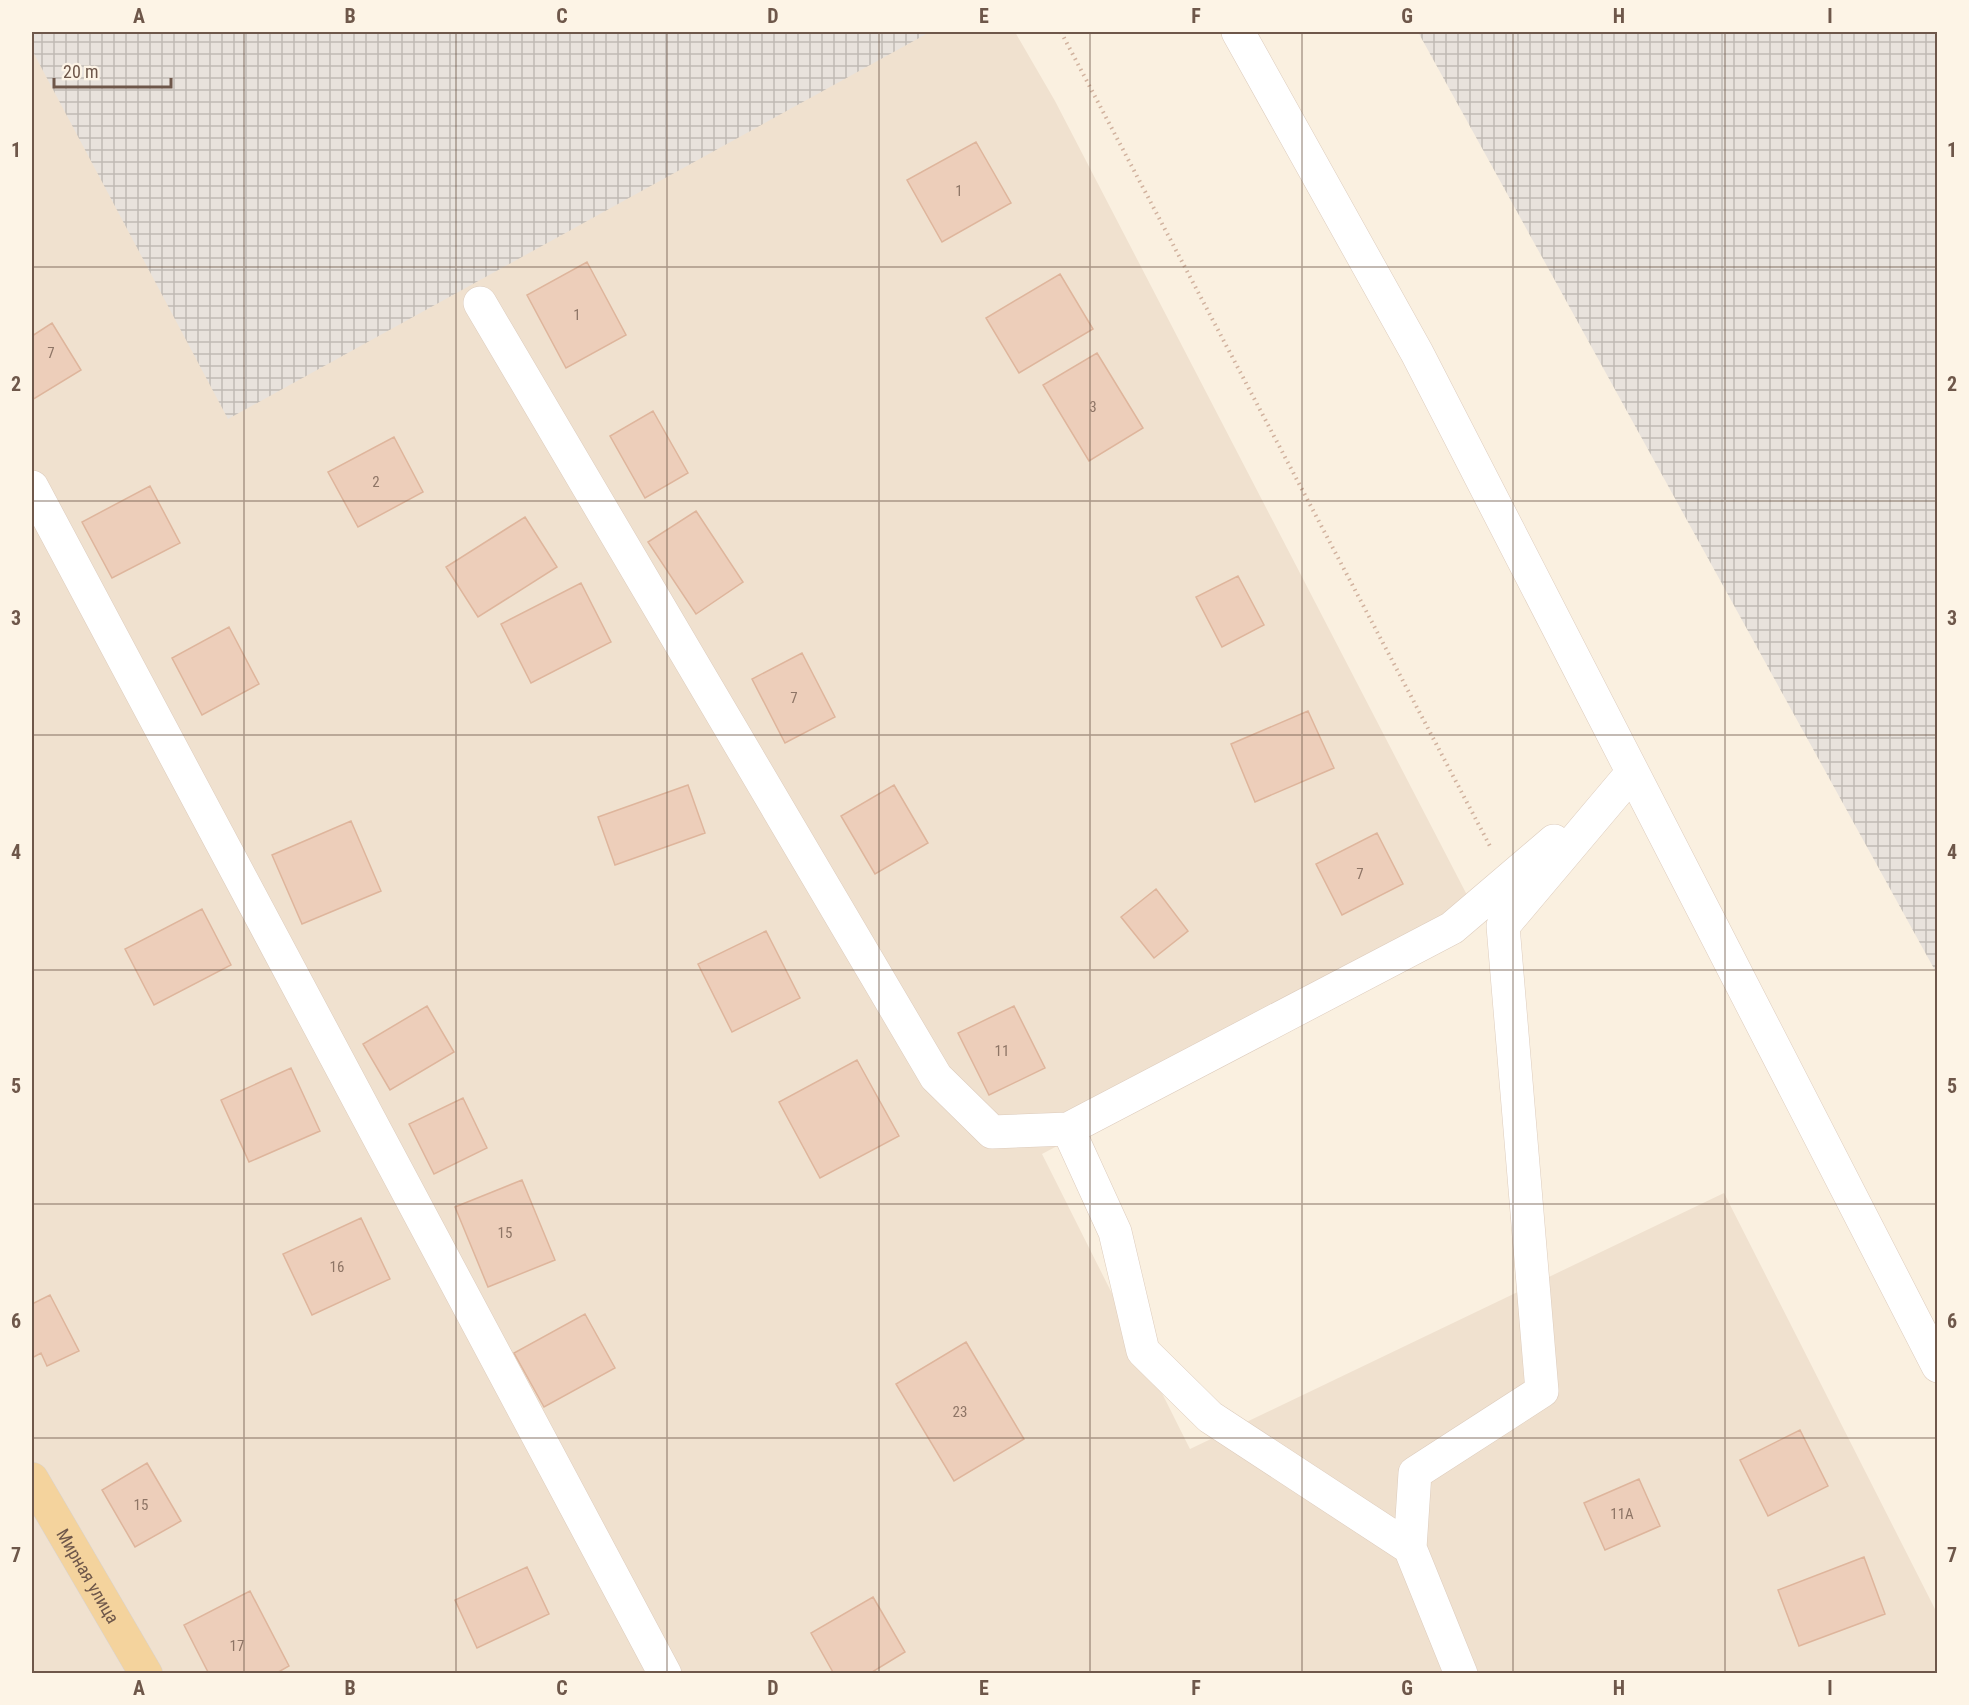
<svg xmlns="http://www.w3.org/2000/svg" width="1969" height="1705" viewBox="0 0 1969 1705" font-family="'Roboto Condensed',sans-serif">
  <defs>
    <pattern id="industrial-grid" width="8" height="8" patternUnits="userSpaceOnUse" patternTransform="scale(1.5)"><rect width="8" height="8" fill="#e8e2dc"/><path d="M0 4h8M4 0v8" fill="none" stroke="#c0bab4"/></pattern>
  </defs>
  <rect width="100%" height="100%" fill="#faf0e0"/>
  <path fill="#f0e1cf" d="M 32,32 L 1015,32 L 1055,101 L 1481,922 L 1042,1154 L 1190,1449 L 1724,1193 L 1937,1613 L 1937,1673 L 32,1674 Z"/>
  <path fill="url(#industrial-grid)" d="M 32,32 L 930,32 L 228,419 L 32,50 Z
    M 1418,32 L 1937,32 L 1937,974 Z"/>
  <path fill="#edceba" stroke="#deb59c" stroke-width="1.5" d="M 976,142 L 1011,203 L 942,242 L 907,180 Z
    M 587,262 L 626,335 L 566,368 L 527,295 Z
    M 1060,274 L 1093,329 L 1019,373 L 986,318 Z
    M 52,323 L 81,370 L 32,400 L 32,336 Z
    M 1097,353 L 1143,428 L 1089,461 L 1043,385 Z
    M 653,411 L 688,473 L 645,498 L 610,436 Z
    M 394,437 L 423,492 L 358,527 L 328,472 Z
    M 150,486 L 180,543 L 112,578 L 82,522 Z
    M 696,511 L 743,582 L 696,614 L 648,542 Z
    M 525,517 L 557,567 L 478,617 L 446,567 Z
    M 1238,576 L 1264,625 L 1222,647 L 1196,597 Z
    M 581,583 L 611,642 L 531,683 L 501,624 Z
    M 229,627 L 259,684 L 202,715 L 172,658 Z
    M 802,653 L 835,717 L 785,743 L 752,679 Z
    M 1308,711 L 1334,768 L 1255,802 L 1231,744 Z
    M 688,785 L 705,833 L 615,865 L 598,817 Z
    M 894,785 L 928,843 L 875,874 L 841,816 Z
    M 351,821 L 381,891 L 302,924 L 272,855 Z
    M 1377,833 L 1403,884 L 1342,915 L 1316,864 Z
    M 1156,889 L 1188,931 L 1154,958 L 1121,917 Z
    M 202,909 L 231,965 L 154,1005 L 125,949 Z
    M 766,931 L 800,998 L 732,1032 L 698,964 Z
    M 427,1006 L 454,1052 L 390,1090 L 363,1044 Z
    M 1014,1006 L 1045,1068 L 989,1095 L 958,1033 Z
    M 857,1060 L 899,1136 L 820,1178 L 779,1102 Z
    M 291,1068 L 320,1131 L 249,1162 L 221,1100 Z
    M 463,1098 L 487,1148 L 434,1174 L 409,1124 Z
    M 522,1180 L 555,1260 L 488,1287 L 455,1207 Z
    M 361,1218 L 390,1279 L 312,1315 L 283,1254 Z
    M 50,1295 L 79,1351 L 47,1366 L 41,1353 L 32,1358 L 32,1304 Z
    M 585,1314 L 615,1368 L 544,1407 L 514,1353 Z
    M 966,1342 L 1024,1439 L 954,1481 L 896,1384 Z
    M 1800,1430 L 1828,1486 L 1768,1516 L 1740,1460 Z
    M 147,1463 L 181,1521 L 135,1547 L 102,1490 Z
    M 1639,1479 L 1660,1526 L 1605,1550 L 1584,1503 Z
    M 1864,1557 L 1885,1614 L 1799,1646 L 1778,1590 Z
    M 527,1567 L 549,1614 L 477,1648 L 455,1600 Z
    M 250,1591 L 289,1666 L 275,1674 L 209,1674 L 184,1625 Z
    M 873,1597 L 905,1652 L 869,1674 L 834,1674 L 811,1633 Z"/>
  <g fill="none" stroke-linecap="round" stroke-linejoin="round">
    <g stroke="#ddccbd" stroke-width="34">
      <path id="minor" d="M 1238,32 L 1417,353 L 1938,1366
        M 480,303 L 936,1077 L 992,1132 L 1068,1129 L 1115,1232 L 1143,1351 L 1210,1417 L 1410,1548
        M 32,487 L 665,1674
        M 1068,1129 L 1452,928 L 1554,841
        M 1461,1674 L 1410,1548 L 1415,1473 L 1542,1391 L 1503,926 L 1632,773"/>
    </g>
    <g stroke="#d9d3d0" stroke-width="34">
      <g id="major">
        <path id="s1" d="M 32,1479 L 146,1674"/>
      </g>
    </g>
    <path stroke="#d1b29e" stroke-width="4" stroke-dasharray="1.5 4.5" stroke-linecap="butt" d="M 1061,32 L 1491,848"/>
    <use href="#minor" stroke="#fff" stroke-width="33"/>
    <use href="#major" stroke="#f4d39d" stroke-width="33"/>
  </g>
  <path fill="none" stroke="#6e574a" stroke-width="1.5" stroke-opacity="0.55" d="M 244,32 L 244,1674M 456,32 L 456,1674M 667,32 L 667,1674M 879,32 L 879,1674M 1090,32 L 1090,1674M 1302,32 L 1302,1674M 1513,32 L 1513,1674M 1725,32 L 1725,1674M 32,267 L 1938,267M 32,501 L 1938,501M 32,735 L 1938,735M 32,970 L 1938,970M 32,1204 L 1938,1204M 32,1438 L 1938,1438"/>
  <g text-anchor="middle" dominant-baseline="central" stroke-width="4.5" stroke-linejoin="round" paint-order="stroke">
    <g font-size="15" fill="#8e7566">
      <text x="959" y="191">1</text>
      <text x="577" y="315">1</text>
      <text x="51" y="353">7</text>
      <text x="1093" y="407">3</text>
      <text x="376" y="482">2</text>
      <text x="794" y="698">7</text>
      <text x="1360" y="874">7</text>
      <text x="1002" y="1051">11</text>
      <text x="505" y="1233">15</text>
      <text x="337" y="1267">16</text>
      <text x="960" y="1412">23</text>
      <text x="141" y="1505">15</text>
      <text x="1622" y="1514">11А</text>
      <text x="237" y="1646">17</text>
    </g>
    <g font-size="18" fill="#6e574a" stroke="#fdf4e6">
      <text stroke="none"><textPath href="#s1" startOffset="112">Мирная улица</textPath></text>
    </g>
  </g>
  <rect width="1969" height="1705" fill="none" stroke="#fdf4e6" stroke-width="66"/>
  <path d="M54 78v9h117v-9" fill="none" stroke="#6e574a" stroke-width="3"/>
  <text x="63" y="78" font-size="18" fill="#6e574a" stroke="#fdf4e6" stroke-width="4.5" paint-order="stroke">20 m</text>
  <rect x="33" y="33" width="1903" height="1639" fill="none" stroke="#6e574a" stroke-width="2"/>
  <g font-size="20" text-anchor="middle" font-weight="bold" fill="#6e574a">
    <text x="139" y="23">A</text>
    <text x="350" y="23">B</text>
    <text x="562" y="23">C</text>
    <text x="773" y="23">D</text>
    <text x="984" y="23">E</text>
    <text x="1196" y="23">F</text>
    <text x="1407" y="23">G</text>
    <text x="1619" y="23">H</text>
    <text x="1830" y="23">I</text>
    <text x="16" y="157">1</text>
    <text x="1952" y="157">1</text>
    <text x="16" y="391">2</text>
    <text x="1952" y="391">2</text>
    <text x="16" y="625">3</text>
    <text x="1952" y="625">3</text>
    <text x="16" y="859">4</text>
    <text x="1952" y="859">4</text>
    <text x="16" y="1093">5</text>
    <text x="1952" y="1093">5</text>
    <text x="16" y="1328">6</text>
    <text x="1952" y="1328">6</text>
    <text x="16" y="1562">7</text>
    <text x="1952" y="1562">7</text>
    <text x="139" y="1695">A</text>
    <text x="350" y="1695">B</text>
    <text x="562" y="1695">C</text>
    <text x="773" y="1695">D</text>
    <text x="984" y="1695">E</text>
    <text x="1196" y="1695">F</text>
    <text x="1407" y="1695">G</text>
    <text x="1619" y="1695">H</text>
    <text x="1830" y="1695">I</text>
  </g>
</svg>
